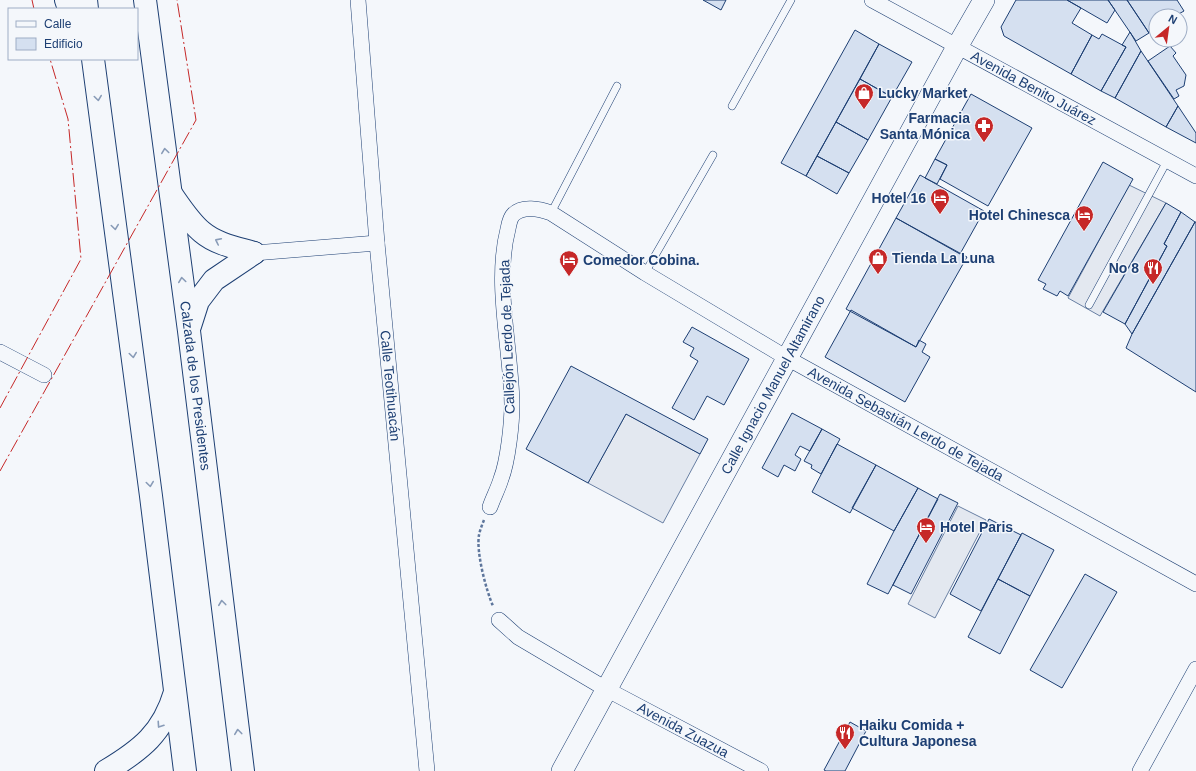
<svg xmlns="http://www.w3.org/2000/svg" width="1196" height="771" viewBox="0 0 1196 771" font-family="Arial,sans-serif">
  <rect width="100%" height="100%" fill="#f4f7fb"/>
  <path fill="#e3e8f0" stroke="#687fa3" d="M 1129,185 L 1166,203 L 1100,316 L 1068,298 Z
    M 626,414 L 700,454 L 663,523 L 588,483 Z
    M 958,506 L 986,520 L 935,618 L 908,604 Z"/>
  <path fill="#d5e0f0" stroke="#1d3f73" d="M 703,0 L 726,0 L 721,10 Z
    M 1016,0 L 1067,0 L 1081,8 L 1072,23 L 1092,35 L 1071,74 L 1004,36 L 1001,27 Z
    M 1067,0 L 1108,0 L 1115,10 L 1107,23 Z
    M 1108,0 L 1127,0 L 1149,33 L 1136,41 Z
    M 1127,0 L 1177,0 L 1184,11 L 1175,16 L 1156,16 L 1156,28 L 1149,33 Z
    M 855,30 L 879,44 L 806,176 L 781,163 Z
    M 1130,32 L 1141,51 L 1115,98 L 1101,91 L 1126,47 L 1122,45 Z
    M 1102,34 L 1126,47 L 1101,91 L 1071,74 L 1092,35 L 1099,39 Z
    M 879,44 L 912,62 L 892,97 L 860,79 Z
    M 1170,46 L 1176,53 L 1173,56 L 1186,75 L 1184,86 L 1176,90 L 1179,96 L 1174,99 L 1148,61 Z
    M 1141,51 L 1178,106 L 1166,127 L 1115,98 Z
    M 860,79 L 892,97 L 868,140 L 836,122 Z
    M 971,94 L 1032,128 L 988,206 L 940,179 L 947,165 L 935,159 Z
    M 1178,106 L 1196,133 L 1196,143 L 1166,127 Z
    M 836,122 L 868,140 L 849,173 L 817,156 Z
    M 817,156 L 849,173 L 837,194 L 806,176 Z
    M 935,159 L 947,165 L 937,184 L 925,178 Z
    M 1103,162 L 1133,179 L 1068,296 L 1060,291 L 1057,296 L 1043,289 L 1046,284 L 1038,280 Z
    M 920,175 L 984,211 L 960,254 L 896,218 Z
    M 1166,203 L 1181,212 L 1164,244 L 1167,246 L 1125,324 L 1103,312 Z
    M 1181,212 L 1195,222 L 1132,334 L 1125,324 L 1167,246 L 1164,244 Z
    M 896,218 L 967,257 L 916,347 L 846,309 Z
    M 1195,222 L 1196,222 L 1196,392 L 1126,348 L 1132,334 Z
    M 851,310 L 916,347 L 919,340 L 926,344 L 922,352 L 930,357 L 905,402 L 825,357 Z
    M 692,327 L 749,359 L 724,405 L 707,396 L 694,420 L 672,408 L 698,361 L 690,356 L 694,348 L 683,342 Z
    M 571,366 L 708,439 L 700,454 L 626,414 L 588,483 L 526,449 Z
    M 792,413 L 822,429 L 810,451 L 800,446 L 795,455 L 801,459 L 795,471 L 784,465 L 778,477 L 762,468 Z
    M 822,429 L 840,439 L 821,474 L 811,468 L 812,465 L 804,461 Z
    M 837,444 L 876,465 L 850,513 L 812,492 Z
    M 876,465 L 918,488 L 894,531 L 852,508 Z
    M 918,488 L 938,499 L 888,594 L 867,584 L 894,531 Z
    M 940,494 L 958,503 L 911,594 L 893,585 Z
    M 989,519 L 1021,535 L 981,611 L 950,594 Z
    M 1022,533 L 1054,550 L 1030,596 L 998,579 Z
    M 1085,574 L 1117,592 L 1062,688 L 1030,670 Z
    M 998,579 L 1030,596 L 1000,654 L 968,637 Z
    M 850,722 L 866,731 L 845,771 L 826,771 L 824,770 Z"/>
  <g fill="none" stroke-linecap="round" stroke-linejoin="round">
    <g stroke="#1d3f73" stroke-width="8">
      <path id="lane" d="M 732,106 L 791,0
        M 551,213 L 617,86
        M 645,273 L 713,155
        M 1089,305 L 1167,161"/>
    </g>
    <g stroke="#1d3f73" stroke-width="16">
      <g id="street">
        <path id="s1" d="M 358,0 L 377,243 L 427,771"/>
        <path id="s2" d="M 872,0 L 1196,176"/>
        <path d="M 254,253 L 377,243"/>
        <path d="M 0,352 L 44,375"/>
        <path id="s3" d="M 490,507 C 493,498 498,489 501,479 C 508,461 512,423 512,404 C 511,348 494,283 508,229 C 509,224 510,218 513,215 C 522,205 540,209 551,213 L 645,273 L 787,358 L 1196,584"/>
        <path id="s4" d="M 499,620 L 518,637 L 606,689 L 761,771"/>
        <path d="M 1140,771 L 1196,669"/>
      </g>
    </g>
    <g stroke="#1d3f73" stroke-width="22">
      <g id="secondary">
        <path id="s5" d="M 562,771 L 957,47 L 984,0"/>
      </g>
    </g>
    <g stroke="#1d3f73" stroke-width="24">
      <g id="highway">
        <path d="M 66,0 L 69,9"/>
        <path d="M 86,0 L 87,9"/>
        <path id="s6" d="M 145,0 L 189,331 L 243,771"/>
        <path d="M 93,59 L 151,496 L 185,771"/>
        <path d="M 172,195 C 181,208 190,222 202,232 C 216,244 237,248 254,253"/>
        <path d="M 190,326 L 198,301 L 214,280 L 254,253"/>
        <path d="M 106,771 C 141,750 163,733 175,692"/>
      </g>
    </g>
    <path stroke="#5e769c" stroke-width="2.5" stroke-dasharray="3 2" stroke-linecap="butt" d="M 484,520 C 482,525 480,530 479,535 C 476,552 486,590 493,606"/>
    <use href="#lane" stroke="#f4f7fb" stroke-width="7"/>
    <use href="#street" stroke="#f4f7fb" stroke-width="15"/>
    <use href="#secondary" stroke="#f4f7fb" stroke-width="21"/>
    <use href="#highway" stroke="#f4f7fb" stroke-width="22"/>
    <path stroke="#c62828" stroke-width="1" stroke-dasharray="14 3 2 3" stroke-linecap="butt" d="M 32,0 L 34,9
      M 0,408 L 81,259 L 68,119 L 50,59
      M 0,471 L 196,120 L 177,0"/>
  </g>
  <defs><path id="oneway-chevron" d="M-2-3.5L2.5 0L-2 3.5" fill="none" stroke-width="1.6" stroke-linecap="round" stroke-linejoin="round"/></defs>
  <g stroke="#889bb7">
    <use href="#oneway-chevron" transform="translate(98 98) rotate(82)"/>
    <use href="#oneway-chevron" transform="translate(165 151) rotate(-98)"/>
    <use href="#oneway-chevron" transform="translate(115 227) rotate(82)"/>
    <use href="#oneway-chevron" transform="translate(218 241) rotate(-154)"/>
    <use href="#oneway-chevron" transform="translate(182 280) rotate(-98)"/>
    <use href="#oneway-chevron" transform="translate(133 355) rotate(82)"/>
    <use href="#oneway-chevron" transform="translate(150 484) rotate(82)"/>
    <use href="#oneway-chevron" transform="translate(222 603) rotate(-97)"/>
    <use href="#oneway-chevron" transform="translate(160 725) rotate(124)"/>
    <use href="#oneway-chevron" transform="translate(238 732) rotate(-97)"/>
  </g>
  <defs>
    <g id="shop-pin" transform="scale(1)"><path d="M0 17L-7.5 6A9.5 9.5 0 1 1 7.5 6Z" fill="#c62828" stroke="#f4f7fb"/><path d="M-5-2.5h2.3a2.7 3.5 0 0 1 5.4 0H5L5.5 6h-11ZM-1.5-2.5h3a1.5 2.3 0 0 0-3 0Z" fill="#fff"/></g>
    <g id="pharmacy-pin" transform="scale(1)"><path d="M0 17L-7.5 6A9.5 9.5 0 1 1 7.5 6Z" fill="#c62828" stroke="#f4f7fb"/><path d="M-2-6h4v4h4v4h-4v4h-4v-4h-4v-4h4Z" fill="#fff"/></g>
    <g id="hotel-pin" transform="scale(1)"><path d="M0 17L-7.5 6A9.5 9.5 0 1 1 7.5 6Z" fill="#c62828" stroke="#f4f7fb"/><path d="M-6-4.5h1.5V1H6V5H4.5V3h-9V5H-6ZM-4 0a1.8 1.8 0 1 1 3.6 0ZM.5 0V-2.5h3Q6-2.5 6 0Z" fill="#fff"/></g>
    <g id="restaurant-pin" transform="scale(1)"><path d="M0 17L-7.5 6A9.5 9.5 0 1 1 7.5 6Z" fill="#c62828" stroke="#f4f7fb"/><path d="M-5-6h1v4h1v-4h1v4h1v-4h1v5L-1.5 .5V6h-2V.5L-5-1ZM5-6V6H3V1.5H1.5Q1.5-4 5-6Z" fill="#fff"/></g>
  </defs>
  <g fill-rule="evenodd">
    <use href="#shop-pin" x="864" y="93"/>
    <use href="#pharmacy-pin" x="984" y="126"/>
    <use href="#hotel-pin" x="940" y="198"/>
    <use href="#hotel-pin" x="1084" y="215"/>
    <use href="#shop-pin" x="878" y="258"/>
    <use href="#hotel-pin" x="569" y="260"/>
    <use href="#restaurant-pin" x="1153" y="268"/>
    <use href="#hotel-pin" x="926" y="527"/>
    <use href="#restaurant-pin" x="845" y="733"/>
  </g>
  <g text-anchor="middle" dominant-baseline="central" stroke-width="3" stroke-linejoin="round" paint-order="stroke">
    <g font-size="14" fill="#1d3f73" stroke="#f4f7fb">
      <text stroke="none"><textPath href="#s2" startOffset="184">Avenida Benito Juárez</textPath></text>
      <text transform="translate(507 337) rotate(-92)">Callejón Lerdo de Tejada</text>
      <text stroke="none"><textPath href="#s6" startOffset="389">Calzada de los Presidentes</textPath></text>
      <text stroke="none"><textPath href="#s5" startOffset="440">Calle Ignacio Manuel Altamirano</textPath></text>
      <text stroke="none"><textPath href="#s1" startOffset="387">Calle Teotihuacán</textPath></text>
      <text stroke="none"><textPath href="#s3" startOffset="750">Avenida Sebastián Lerdo de Tejada</textPath></text>
      <text stroke="none"><textPath href="#s4" startOffset="215">Avenida Zuazua</textPath></text>
    </g>
    <g font-size="14" font-weight="bold" fill="#1d3f73" stroke="#f4f7fb" text-anchor="start">
      <text x="878" y="93">Lucky Market</text>
      <text x="970" y="118" text-anchor="end">Farmacia<tspan x="970" dy="16">Santa Mónica</tspan></text>
      <text x="926" y="198" text-anchor="end">Hotel 16</text>
      <text x="1070" y="215" text-anchor="end">Hotel Chinesca</text>
      <text x="892" y="258">Tienda La Luna</text>
      <text x="583" y="260">Comedor Cobina.</text>
      <text x="1139" y="268" text-anchor="end">No 8</text>
      <text x="940" y="527">Hotel Paris</text>
      <text x="859" y="725">Haiku Comida +<tspan x="859" dy="16">Cultura Japonesa</tspan></text>
    </g>
  </g>
  <rect x="8" y="8" width="130" height="52" fill="#f4f7fb" stroke="#9eadc5"/>
  <rect x="16" y="21" width="20" height="6" fill="#f4f7fb" stroke="#9eadc5"/>
  <text x="44" y="28" font-size="12" fill="#1d3f73">Calle</text>
  <rect x="16" y="38" width="20" height="12" fill="#d5e0f0" stroke="#9eadc5"/>
  <text x="44" y="48" font-size="12" fill="#1d3f73">Edificio</text>
  <g transform="translate(1168 28) rotate(29)"><circle r="19" fill="#f4f7fb" stroke="#9eadc5"/>
  <path d="M0-3L7 15L0 10L-7 15Z" fill="#c62828"/>
  <text y="-6" font-size="11" font-weight="bold" text-anchor="middle" fill="#1d3f73">N</text>
  </g>
</svg>
